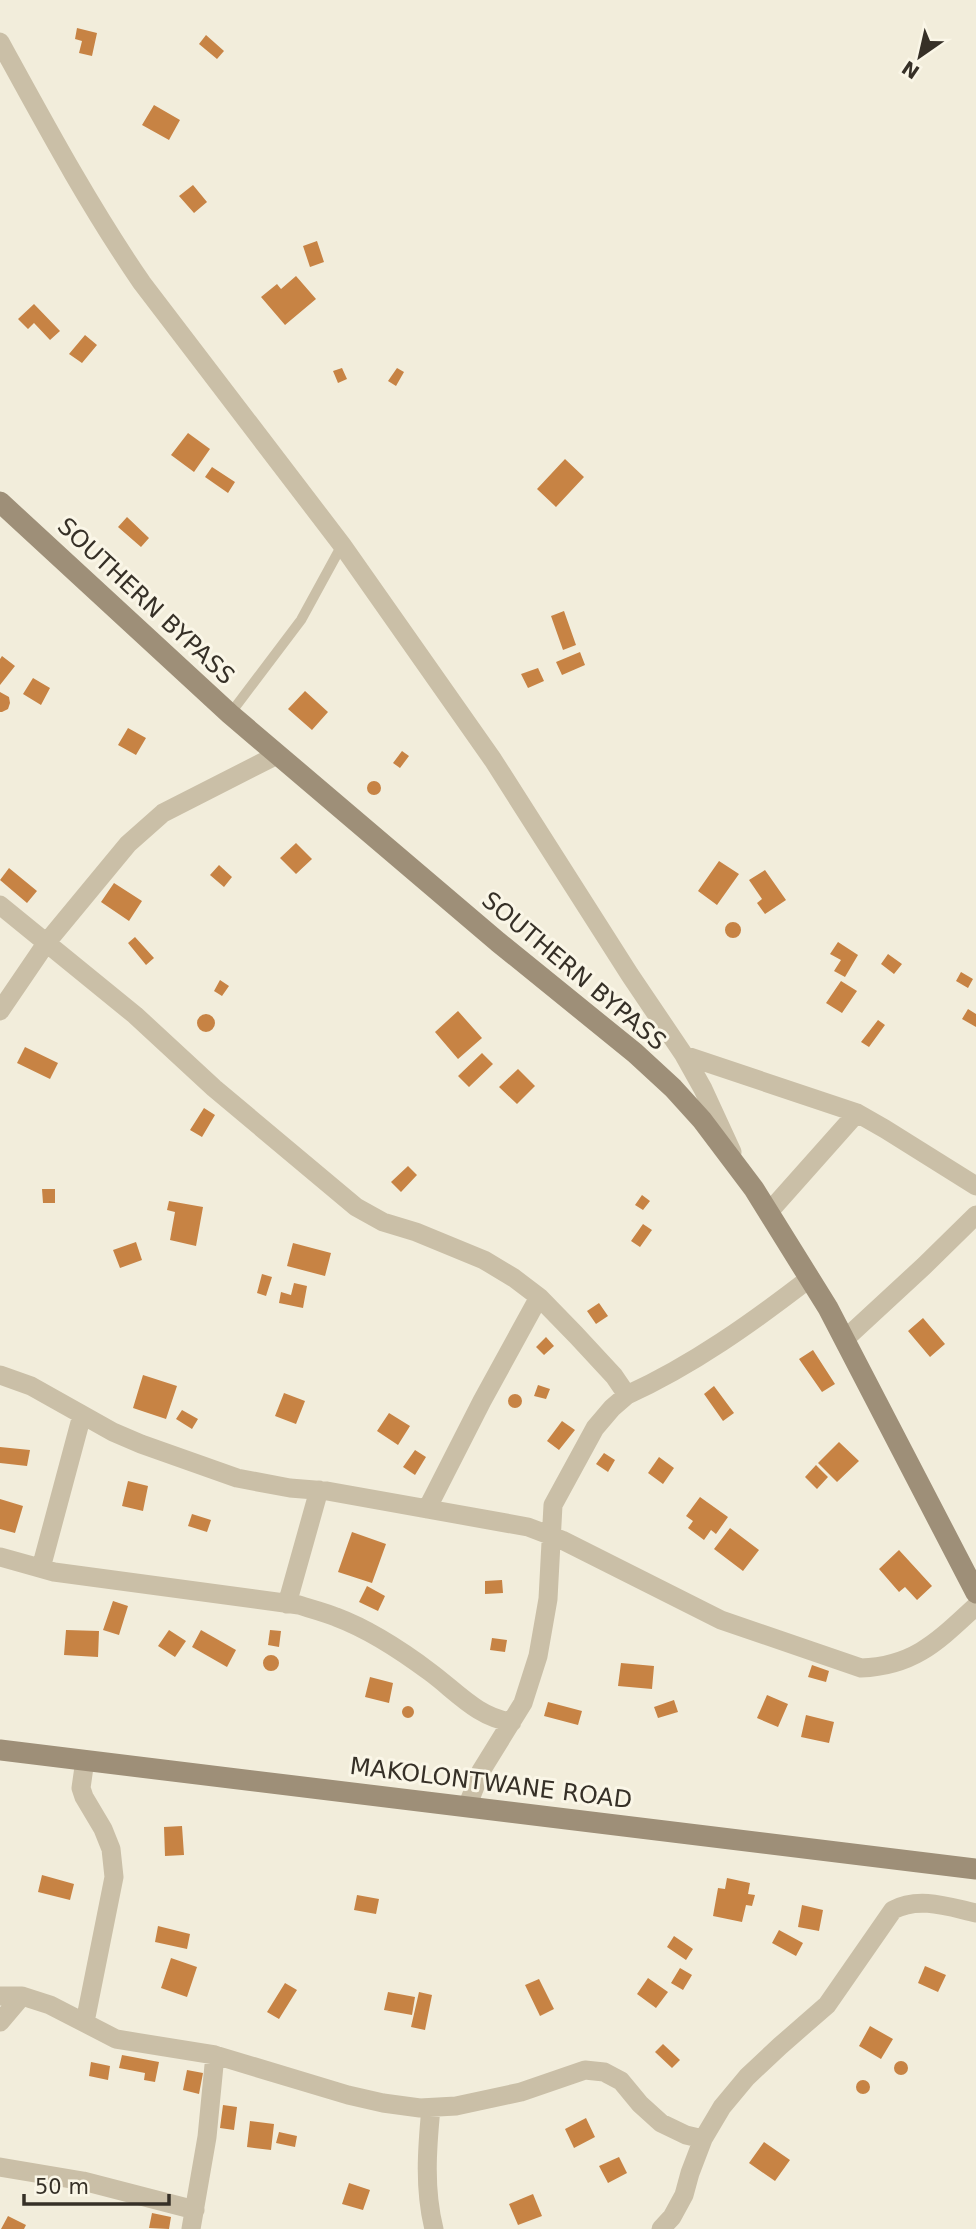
<svg xmlns="http://www.w3.org/2000/svg" width="976" height="2229" viewBox="0 0 976 2229" font-family="'DejaVu Sans',sans-serif">
  <rect width="100%" height="100%" fill="#f2eddb"/>
  <path fill="#c78344" d="M 77,28 L 97,33 L 92,56 L 79,53 L 82,41 L 75,39 Z
    M 206,35 L 224,51 L 217,59 L 199,44 Z
    M 154,105 L 180,120 L 169,140 L 142,125 Z
    M 193,185 L 207,202 L 194,213 L 179,196 Z
    M 317,241 L 324,262 L 310,267 L 303,246 Z
    M 296,276 L 316,299 L 285,325 L 261,297 L 277,284 L 281,289 Z
    M 34,304 L 60,331 L 50,340 L 34,323 L 28,329 L 18,319 Z
    M 85,335 L 97,345 L 82,363 L 69,354 Z
    M 342,368 L 347,379 L 338,383 L 333,371 Z
    M 397,368 L 404,372 L 396,386 L 388,381 Z
    M 188,433 L 210,449 L 194,472 L 171,455 Z
    M 565,459 L 584,477 L 556,507 L 537,489 Z
    M 212,467 L 235,482 L 228,493 L 205,477 Z
    M 127,517 L 149,538 L 141,547 L 118,527 Z
    M 564,611 L 576,645 L 563,650 L 551,616 Z
    M 580,652 L 585,665 L 562,675 L 556,662 Z
    M 2,656 L 15,666 L 0,685 L 0,659 Z
    M 538,668 L 544,681 L 528,688 L 521,674 Z
    M 33,678 L 50,688 L 41,705 L 23,694 Z
    M 305,691 L 328,712 L 312,730 L 288,709 Z
    M 0,692 L 9,697 L 10,703 L 8,709 L 2,712 L 0,712 Z
    M 128,728 L 146,738 L 136,755 L 118,745 Z
    M 402,751 L 409,756 L 400,768 L 393,763 Z
    M367 788a7 7 0 1 1 14 0a7 7 0 1 1-14 0Z
    M 296,843 L 312,859 L 296,874 L 280,858 Z
    M 719,861 L 739,874 L 717,905 L 698,891 Z
    M 219,865 L 232,877 L 224,887 L 210,875 Z
    M 9,868 L 37,891 L 27,903 L 0,880 Z
    M 765,870 L 786,900 L 765,914 L 757,903 L 762,899 L 749,880 Z
    M 114,883 L 142,901 L 129,921 L 101,902 Z
    M725 930a8 8 0 1 1 16 0a8 8 0 1 1-16 0Z
    M 135,937 L 154,958 L 146,965 L 128,943 Z
    M 838,942 L 858,955 L 845,977 L 834,971 L 841,960 L 830,954 Z
    M 888,954 L 902,964 L 894,974 L 881,964 Z
    M 961,972 L 973,979 L 968,988 L 956,981 Z
    M 220,980 L 229,986 L 222,996 L 214,991 Z
    M 841,981 L 857,991 L 842,1013 L 826,1003 Z
    M 968,1009 L 976,1014 L 976,1027 L 962,1019 Z
    M 458,1011 L 482,1038 L 458,1059 L 435,1032 Z
    M197 1023a9 9 0 1 1 18 0a9 9 0 1 1-18 0Z
    M 878,1020 L 885,1025 L 869,1047 L 861,1042 Z
    M 25,1047 L 58,1063 L 50,1079 L 17,1063 Z
    M 482,1053 L 493,1064 L 469,1087 L 458,1076 Z
    M 518,1069 L 535,1086 L 517,1104 L 499,1087 Z
    M 204,1108 L 215,1115 L 202,1137 L 190,1130 Z
    M 408,1166 L 417,1175 L 401,1192 L 391,1182 Z
    M 42,1189 L 55,1189 L 55,1203 L 43,1203 Z
    M 642,1195 L 650,1201 L 643,1210 L 635,1205 Z
    M 169,1201 L 203,1207 L 196,1246 L 170,1240 L 175,1212 L 167,1210 Z
    M 643,1224 L 652,1230 L 640,1247 L 631,1241 Z
    M 136,1242 L 142,1260 L 120,1268 L 113,1250 Z
    M 293,1243 L 331,1253 L 325,1276 L 287,1266 Z
    M 262,1274 L 272,1277 L 266,1296 L 257,1293 Z
    M 294,1283 L 307,1286 L 303,1308 L 279,1303 L 281,1292 L 291,1295 Z
    M 599,1303 L 608,1316 L 596,1324 L 587,1311 Z
    M 923,1318 L 945,1344 L 930,1357 L 908,1331 Z
    M 546,1337 L 554,1346 L 544,1355 L 536,1347 Z
    M 813,1350 L 835,1384 L 822,1392 L 799,1359 Z
    M 143,1375 L 177,1386 L 166,1419 L 133,1408 Z
    M 538,1385 L 550,1389 L 546,1399 L 534,1396 Z
    M 714,1386 L 734,1413 L 723,1421 L 704,1394 Z
    M 284,1393 L 305,1401 L 296,1424 L 275,1416 Z
    M508 1401a7 7 0 1 1 14 0a7 7 0 1 1-14 0Z
    M 182,1410 L 198,1419 L 192,1429 L 176,1419 Z
    M 389,1413 L 410,1426 L 398,1445 L 377,1431 Z
    M 562,1421 L 575,1430 L 559,1450 L 547,1441 Z
    M 839,1442 L 859,1461 L 837,1482 L 818,1463 Z
    M 0,1447 L 30,1450 L 27,1466 L 0,1463 Z
    M 415,1450 L 426,1457 L 415,1475 L 403,1467 Z
    M 604,1453 L 615,1460 L 608,1472 L 596,1464 Z
    M 659,1457 L 674,1468 L 663,1484 L 648,1473 Z
    M 816,1465 L 828,1477 L 817,1489 L 805,1477 Z
    M 128,1481 L 148,1486 L 143,1511 L 122,1506 Z
    M 700,1497 L 728,1517 L 716,1534 L 711,1530 L 704,1540 L 688,1528 L 693,1521 L 686,1516 Z
    M 0,1499 L 23,1506 L 15,1533 L 0,1529 Z
    M 192,1514 L 211,1520 L 207,1532 L 188,1526 Z
    M 730,1528 L 759,1550 L 743,1571 L 714,1549 Z
    M 352,1532 L 386,1544 L 372,1583 L 338,1572 Z
    M 899,1550 L 932,1586 L 917,1600 L 905,1587 L 899,1592 L 879,1569 Z
    M 502,1580 L 503,1593 L 485,1594 L 485,1581 Z
    M 367,1586 L 385,1596 L 378,1611 L 359,1602 Z
    M 113,1601 L 128,1606 L 119,1635 L 103,1630 Z
    M 66,1630 L 99,1631 L 98,1657 L 64,1655 Z
    M 169,1630 L 186,1641 L 175,1657 L 158,1646 Z
    M 201,1630 L 236,1650 L 227,1667 L 192,1647 Z
    M 270,1630 L 281,1631 L 279,1647 L 268,1645 Z
    M 492,1638 L 507,1640 L 505,1652 L 490,1650 Z
    M263 1663a8 8 0 1 1 16 0a8 8 0 1 1-16 0Z
    M 621,1663 L 654,1666 L 652,1689 L 618,1686 Z
    M 812,1665 L 829,1671 L 826,1682 L 808,1677 Z
    M 370,1677 L 393,1683 L 389,1703 L 365,1697 Z
    M 767,1695 L 788,1704 L 778,1727 L 757,1718 Z
    M 674,1700 L 678,1712 L 658,1718 L 654,1707 Z
    M 548,1702 L 582,1711 L 578,1725 L 544,1716 Z
    M402 1712a6 6 0 1 1 12 0a6 6 0 1 1-12 0Z
    M 806,1715 L 834,1722 L 829,1743 L 801,1737 Z
    M 182,1826 L 184,1855 L 165,1856 L 164,1827 Z
    M 42,1875 L 74,1884 L 70,1900 L 38,1892 Z
    M 727,1878 L 750,1883 L 748,1894 L 755,1895 L 752,1906 L 746,1905 L 742,1922 L 713,1916 L 718,1888 L 725,1889 Z
    M 357,1895 L 379,1899 L 376,1914 L 354,1910 Z
    M 802,1905 L 823,1910 L 819,1931 L 798,1927 Z
    M 158,1926 L 190,1934 L 187,1949 L 155,1942 Z
    M 779,1930 L 803,1943 L 796,1956 L 772,1943 Z
    M 674,1936 L 693,1949 L 686,1960 L 667,1947 Z
    M 171,1958 L 197,1967 L 187,1997 L 161,1988 Z
    M 925,1966 L 946,1975 L 938,1992 L 918,1983 Z
    M 680,1968 L 692,1975 L 683,1990 L 671,1983 Z
    M 648,1978 L 668,1992 L 656,2008 L 637,1994 Z
    M 539,1979 L 554,2009 L 540,2016 L 525,1985 Z
    M 285,1983 L 297,1990 L 279,2019 L 267,2012 Z
    M 388,1992 L 415,1997 L 412,2015 L 384,2010 Z
    M 419,1992 L 432,1995 L 425,2030 L 411,2027 Z
    M 870,2026 L 893,2039 L 881,2059 L 859,2046 Z
    M 663,2044 L 680,2060 L 672,2068 L 655,2052 Z
    M 122,2055 L 159,2062 L 155,2082 L 144,2080 L 145,2073 L 119,2068 Z
    M894 2068a7 7 0 1 1 14 0a7 7 0 1 1-14 0Z
    M 91,2062 L 110,2066 L 108,2080 L 89,2076 Z
    M 187,2070 L 203,2073 L 199,2094 L 183,2090 Z
    M856 2087a7 7 0 1 1 14 0a7 7 0 1 1-14 0Z
    M 223,2105 L 237,2107 L 234,2130 L 220,2128 Z
    M 586,2118 L 595,2137 L 574,2148 L 565,2129 Z
    M 250,2121 L 274,2124 L 271,2150 L 247,2147 Z
    M 279,2132 L 297,2136 L 295,2147 L 276,2143 Z
    M 764,2142 L 790,2160 L 775,2181 L 749,2163 Z
    M 619,2157 L 627,2173 L 608,2183 L 599,2166 Z
    M 349,2183 L 370,2190 L 363,2210 L 342,2204 Z
    M 533,2194 L 542,2216 L 518,2225 L 509,2204 Z
    M 152,2213 L 171,2217 L 169,2229 L 149,2228 Z
    M 8,2216 L 26,2225 L 24,2229 L 1,2229 Z"/>
  <g fill="none" stroke-linecap="round" stroke-linejoin="round">
    <path stroke="#cabfa7" stroke-width="10" d="M 230,714 L 301,620 L 342,545"/>
    <path stroke="#cabfa7" stroke-width="19" d="M 0,42 C 45,124 89,206 142,283 L 342,545 L 493,760 L 630,975 L 684,1055 L 703,1089 L 732,1152
      M 0,905 L 135,1015 L 214,1088 L 356,1207 L 383,1222 L 416,1232 L 484,1260 L 514,1278 L 539,1297 L 576,1335 L 614,1376 L 627,1395 C 693,1365 753,1322 810,1278
      M 0,1011 L 47,942 L 128,844 L 163,813 L 277,755
      M 684,1055 L 857,1113 L 885,1129 L 976,1186
      M 769,1212 L 857,1113
      M 845,1339 L 924,1266 L 976,1215
      M 0,1375 L 31,1386 L 113,1432 L 141,1444 L 237,1478 L 290,1488 L 327,1491 L 528,1527 L 562,1540 L 721,1620 L 861,1668 C 915,1666 939,1640 976,1606
      M 427,1509 L 482,1401 L 539,1297
      M 0,1557 L 54,1572 L 299,1605 C 311,1609 324,1612 336,1617 C 368,1629 402,1651 430,1672 C 456,1691 478,1718 512,1722
      M 41,1568 L 82,1415
      M 287,1604 L 319,1490
      M 85,1760 L 81,1788 L 84,1797 L 103,1829 L 111,1849 L 114,1877 L 85,2022
      M 467,1807 L 481,1771 L 523,1703 L 538,1656 L 548,1599 L 553,1505 L 595,1428 L 612,1408 L 627,1395
      M 0,1996 L 22,1996 L 50,2005 L 116,2039 L 215,2055 L 348,2095 L 383,2103 L 420,2108 L 456,2106 L 521,2092 L 585,2070 L 604,2072 L 621,2081 L 640,2104 L 661,2123 L 686,2135 L 703,2139
      M 0,2022 L 22,1996
      M 431,2108 C 427,2149 424,2189 434,2229
      M 0,2167 L 83,2181 L 195,2210
      M 191,2229 L 207,2137 L 215,2055
      M 661,2229 L 672,2217 L 684,2195 L 690,2173 L 703,2139 L 722,2107 L 747,2077 L 780,2046 L 827,2005 L 893,1910 C 919,1896 949,1907 976,1913"/>
    <path stroke="#9e8f78" stroke-width="21" d="M 0,502 L 230,714 L 498,942 L 635,1053 L 673,1088 L 702,1120 L 754,1189 L 828,1308 L 976,1593
      M 0,1750 L 976,1869"/>
  </g>
  <g text-anchor="middle" dominant-baseline="central" stroke-width="6" stroke-linejoin="round" paint-order="stroke">
    <g font-size="24" fill="#363027" stroke="#faf6e7">
      <text transform="translate(146 601) rotate(43)">SOUTHERN BYPASS</text>
      <text transform="translate(574 971) rotate(40)">SOUTHERN BYPASS</text>
      <text transform="translate(491 1783) rotate(7)">MAKOLONTWANE ROAD</text>
    </g>
  </g>
  <g transform="translate(920 56) rotate(214)" stroke="#faf6e7" stroke-width="5" paint-order="stroke">
  <path d="M0-5L12 26L0 18L-12 26Z" fill="#363027"/>
  <text y="-10" font-size="19" font-weight="bold" text-anchor="middle" fill="#363027">N</text>
  </g>
  <path d="M24 2194v10h145v-10" fill="none" stroke="#363027" stroke-width="3.5"/>
  <text x="35" y="2194" font-size="21" fill="#363027" stroke="#faf6e7" stroke-width="5" paint-order="stroke">50 m</text>
</svg>
